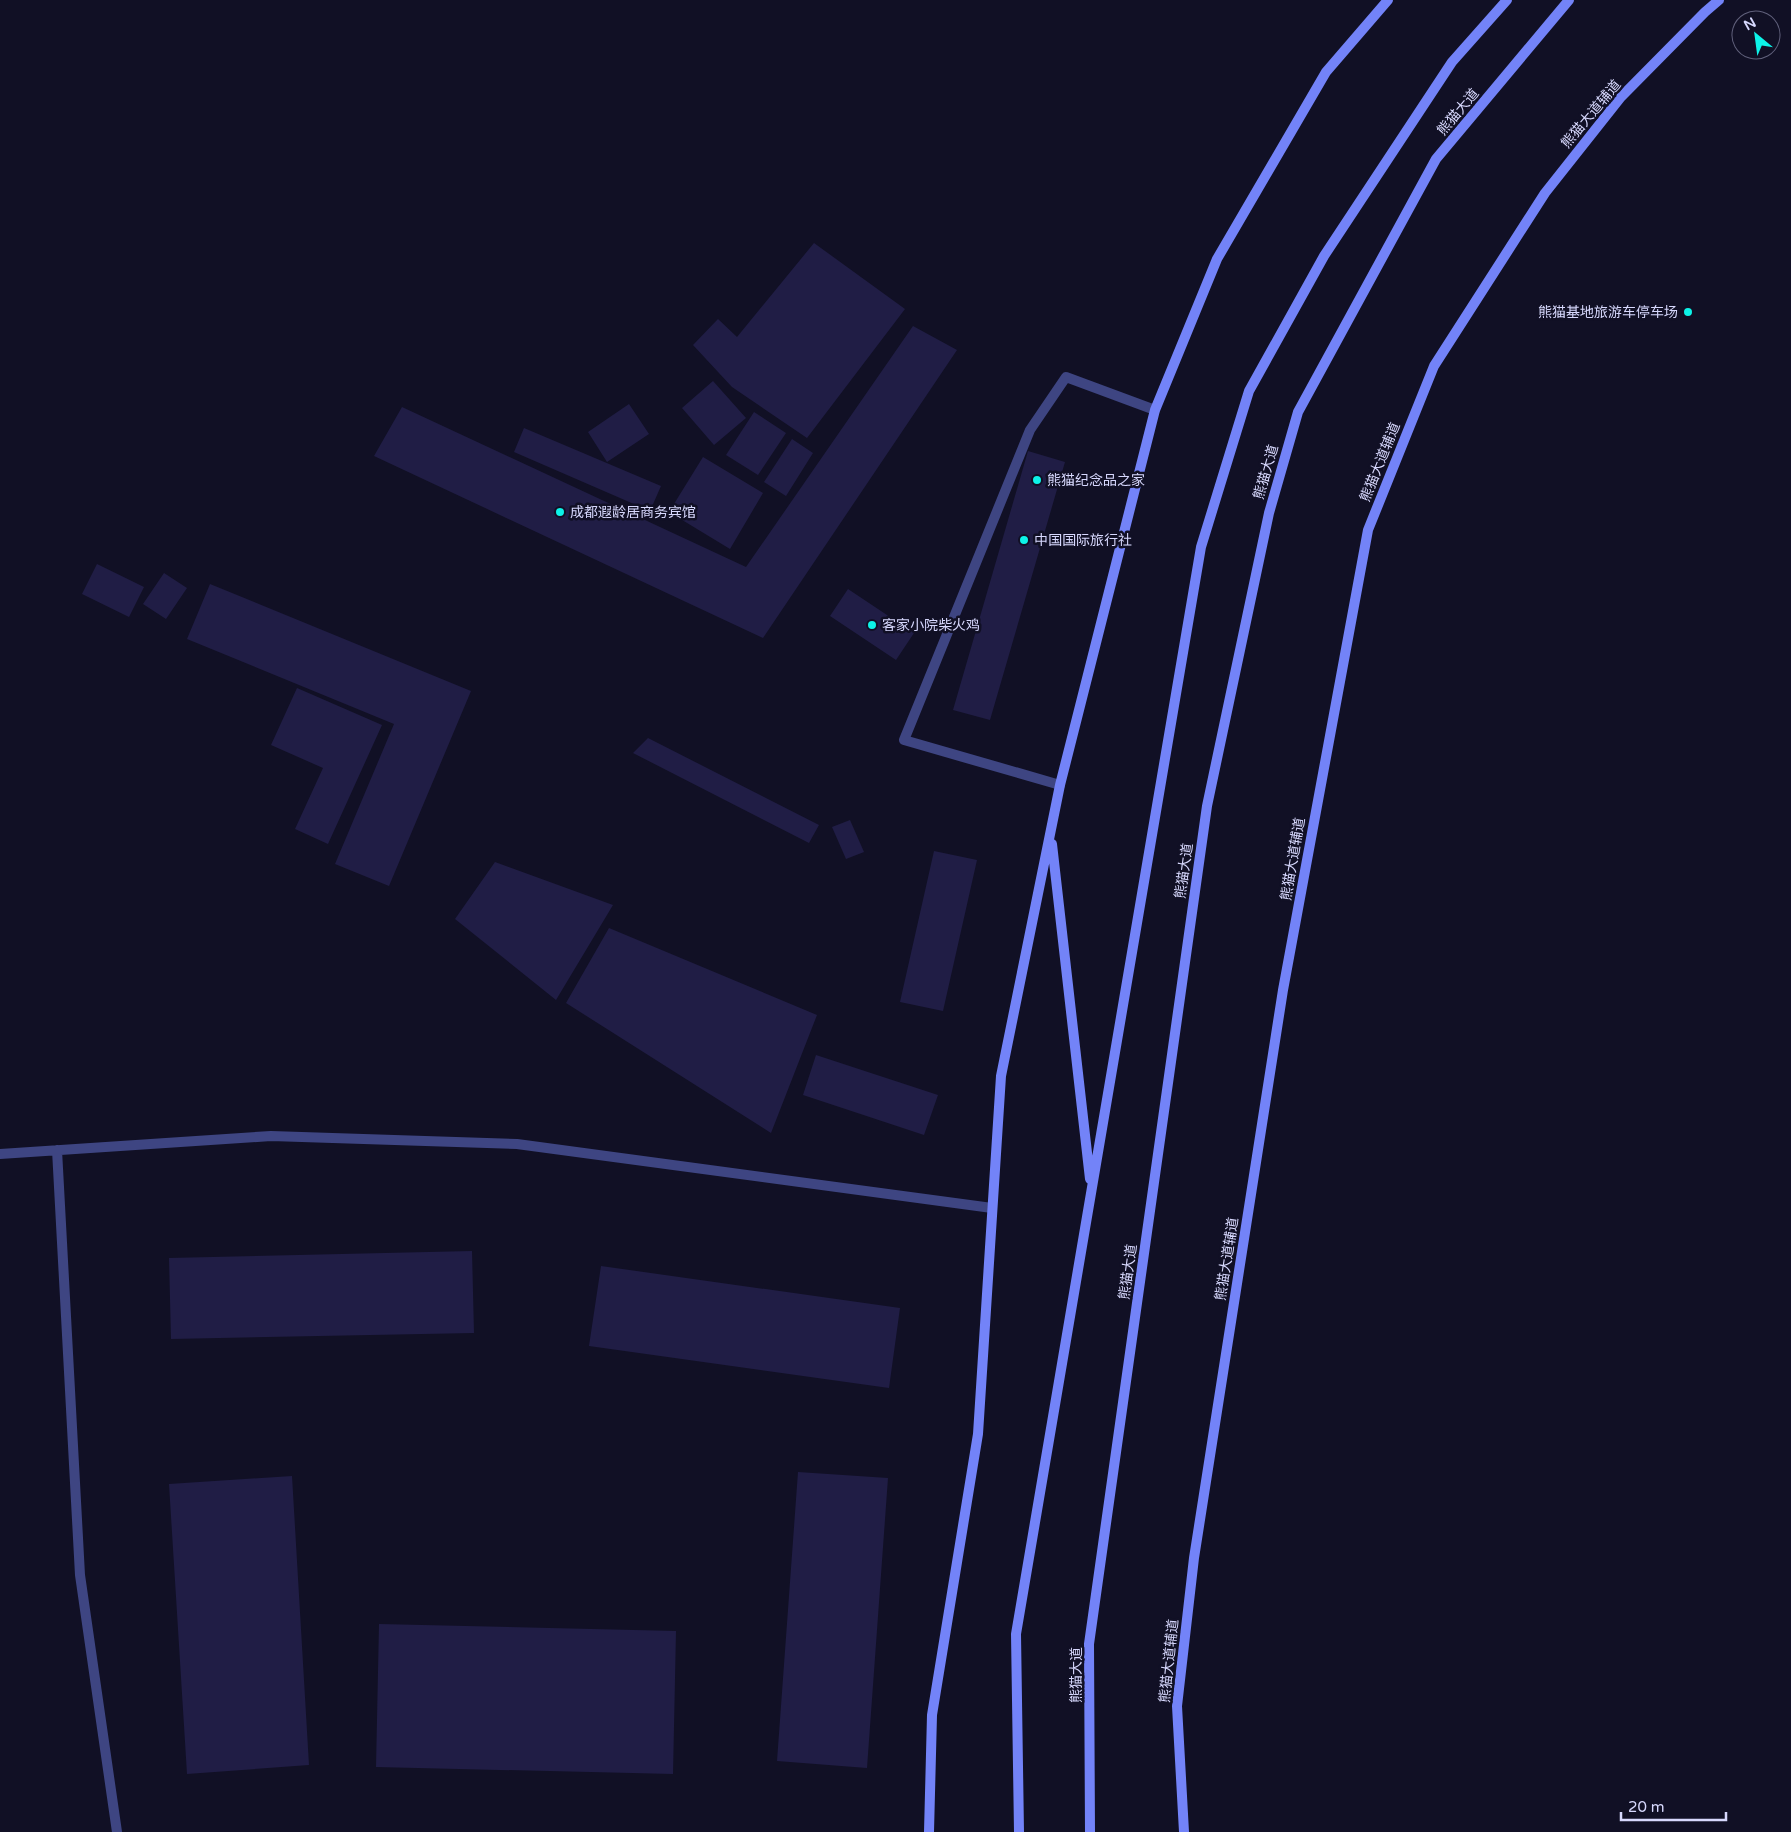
<svg xmlns="http://www.w3.org/2000/svg" width="1791" height="1832" viewBox="0 0 1791 1832" font-family="'Varela Round','Noto Sans SC',sans-serif">
  <rect width="100%" height="100%" fill="#111025"/>
  <path fill="#201d45" d="M 814,243 L 905,309 L 807,438 L 732,387 L 693,345 L 718,319 L 737,337 Z
    M 913,326 L 957,350 L 763,638 L 374,456 L 402,407 L 746,567 Z
    M 713,381 L 746,418 L 714,445 L 682,408 Z
    M 629,404 L 649,434 L 607,462 L 588,432 Z
    M 754,412 L 786,433 L 758,475 L 726,455 Z
    M 524,428 L 661,486 L 650,511 L 514,452 Z
    M 792,439 L 813,453 L 786,496 L 764,482 Z
    M 1028,451 L 1065,462 L 990,720 L 953,710 Z
    M 703,457 L 763,493 L 730,549 L 669,512 Z
    M 97,564 L 144,587 L 129,617 L 82,594 Z
    M 164,573 L 187,588 L 166,619 L 143,604 Z
    M 210,584 L 471,691 L 389,886 L 335,864 L 394,724 L 187,639 Z
    M 848,589 L 914,633 L 896,660 L 830,616 Z
    M 297,688 L 382,725 L 328,844 L 295,829 L 323,768 L 271,745 Z
    M 648,738 L 819,825 L 809,843 L 633,753 Z
    M 850,820 L 864,852 L 846,859 L 832,827 Z
    M 934,851 L 977,860 L 943,1011 L 900,1002 Z
    M 495,862 L 613,905 L 556,1000 L 455,919 Z
    M 609,928 L 817,1015 L 771,1133 L 566,1003 Z
    M 816,1055 L 938,1095 L 924,1135 L 803,1095 Z
    M 472,1251 L 474,1333 L 171,1339 L 169,1258 Z
    M 601,1266 L 900,1308 L 889,1388 L 589,1346 Z
    M 798,1472 L 888,1478 L 867,1768 L 777,1761 Z
    M 292,1476 L 309,1765 L 187,1774 L 169,1484 Z
    M 379,1624 L 676,1631 L 673,1774 L 376,1767 Z"/>
  <g fill="none" stroke-linecap="round" stroke-linejoin="round">
    <path stroke="#3e4582" stroke-width="10" d="M 1060,785 L 904,740 L 1030,430 L 1066,377 L 1155,410"/>
    <path stroke="#3e4582" stroke-width="10" d="M 57,1150 L 80,1575 L 117,1832
      M 0,1154 L 271,1136 L 517,1144 L 992,1208"/>
    <path stroke="#7383f8" stroke-width="10" d="M 1052,844 L 1090,1179
      M 929,1832 L 932,1715 L 978,1434 L 1001,1076 L 1060,785 L 1155,410 L 1217,259 L 1326,72 L 1388,0
      M 1019,1832 L 1016,1634 L 1201,547 L 1249,391 L 1324,256 L 1452,62 L 1507,0
      M 1090,1832 L 1089,1644 L 1207,806 L 1269,513 L 1298,412 L 1436,159 L 1569,0
      M 1184,1832 L 1177,1706 L 1194,1558 L 1283,990 L 1368,530 L 1434,366 L 1545,193 L 1621,97 L 1705,12 L 1719,0"/>
  </g>
  <g fill="#0df3e8" stroke="#111025" stroke-width="2">
    <circle cx="1688" cy="312" r="5"/>
    <circle cx="1037" cy="480" r="5"/>
    <circle cx="560" cy="512" r="5"/>
    <circle cx="1024" cy="540" r="5"/>
    <circle cx="872" cy="625" r="5"/>
  </g>
  <g text-anchor="middle" dominant-baseline="central" stroke-width="5" stroke-linejoin="round" paint-order="stroke">
    <g font-size="14" fill="#d7d8fd" stroke="#111025">
      <text transform="translate(1458 112) rotate(-50)">熊猫大道</text>
      <text transform="translate(1591 114) rotate(-50)">熊猫大道辅道</text>
      <text transform="translate(1380 462) rotate(-68)">熊猫大道辅道</text>
      <text transform="translate(1266 472) rotate(-74)">熊猫大道</text>
      <text transform="translate(1293 859) rotate(-80)">熊猫大道辅道</text>
      <text transform="translate(1184 871) rotate(-82)">熊猫大道</text>
      <text transform="translate(1227 1259) rotate(-81)">熊猫大道辅道</text>
      <text transform="translate(1128 1272) rotate(-82)">熊猫大道</text>
      <text transform="translate(1169 1661) rotate(-84)">熊猫大道辅道</text>
      <text transform="translate(1076 1675) rotate(-90)">熊猫大道</text>
    </g>
    <g font-size="14" fill="#d7d8fd" stroke="#111025" text-anchor="start">
      <text x="1678" y="312" text-anchor="end">熊猫基地旅游车停车场</text>
      <text x="1047" y="480">熊猫纪念品之家</text>
      <text x="570" y="512">成都遐龄居商务宾馆</text>
      <text x="1034" y="540">中国国际旅行社</text>
      <text x="882" y="625">客家小院柴火鸡</text>
    </g>
  </g>
  <g transform="translate(1756 35) rotate(331)"><circle r="24" fill="#111025" stroke="#60607b"/>
  <path d="M0-4L9 19L0 12L-9 19Z" fill="#0df3e8"/>
  <text y="-8" font-size="14" font-weight="bold" text-anchor="middle" fill="#d7d8fd">N</text>
  </g>
  <path d="M1621 1812v8h105v-8" fill="none" stroke="#d7d8fd" stroke-width="2.5"/>
  <text x="1628" y="1812" font-size="15" fill="#d7d8fd" stroke="#111025" stroke-width="4" paint-order="stroke">20 m</text>
</svg>
